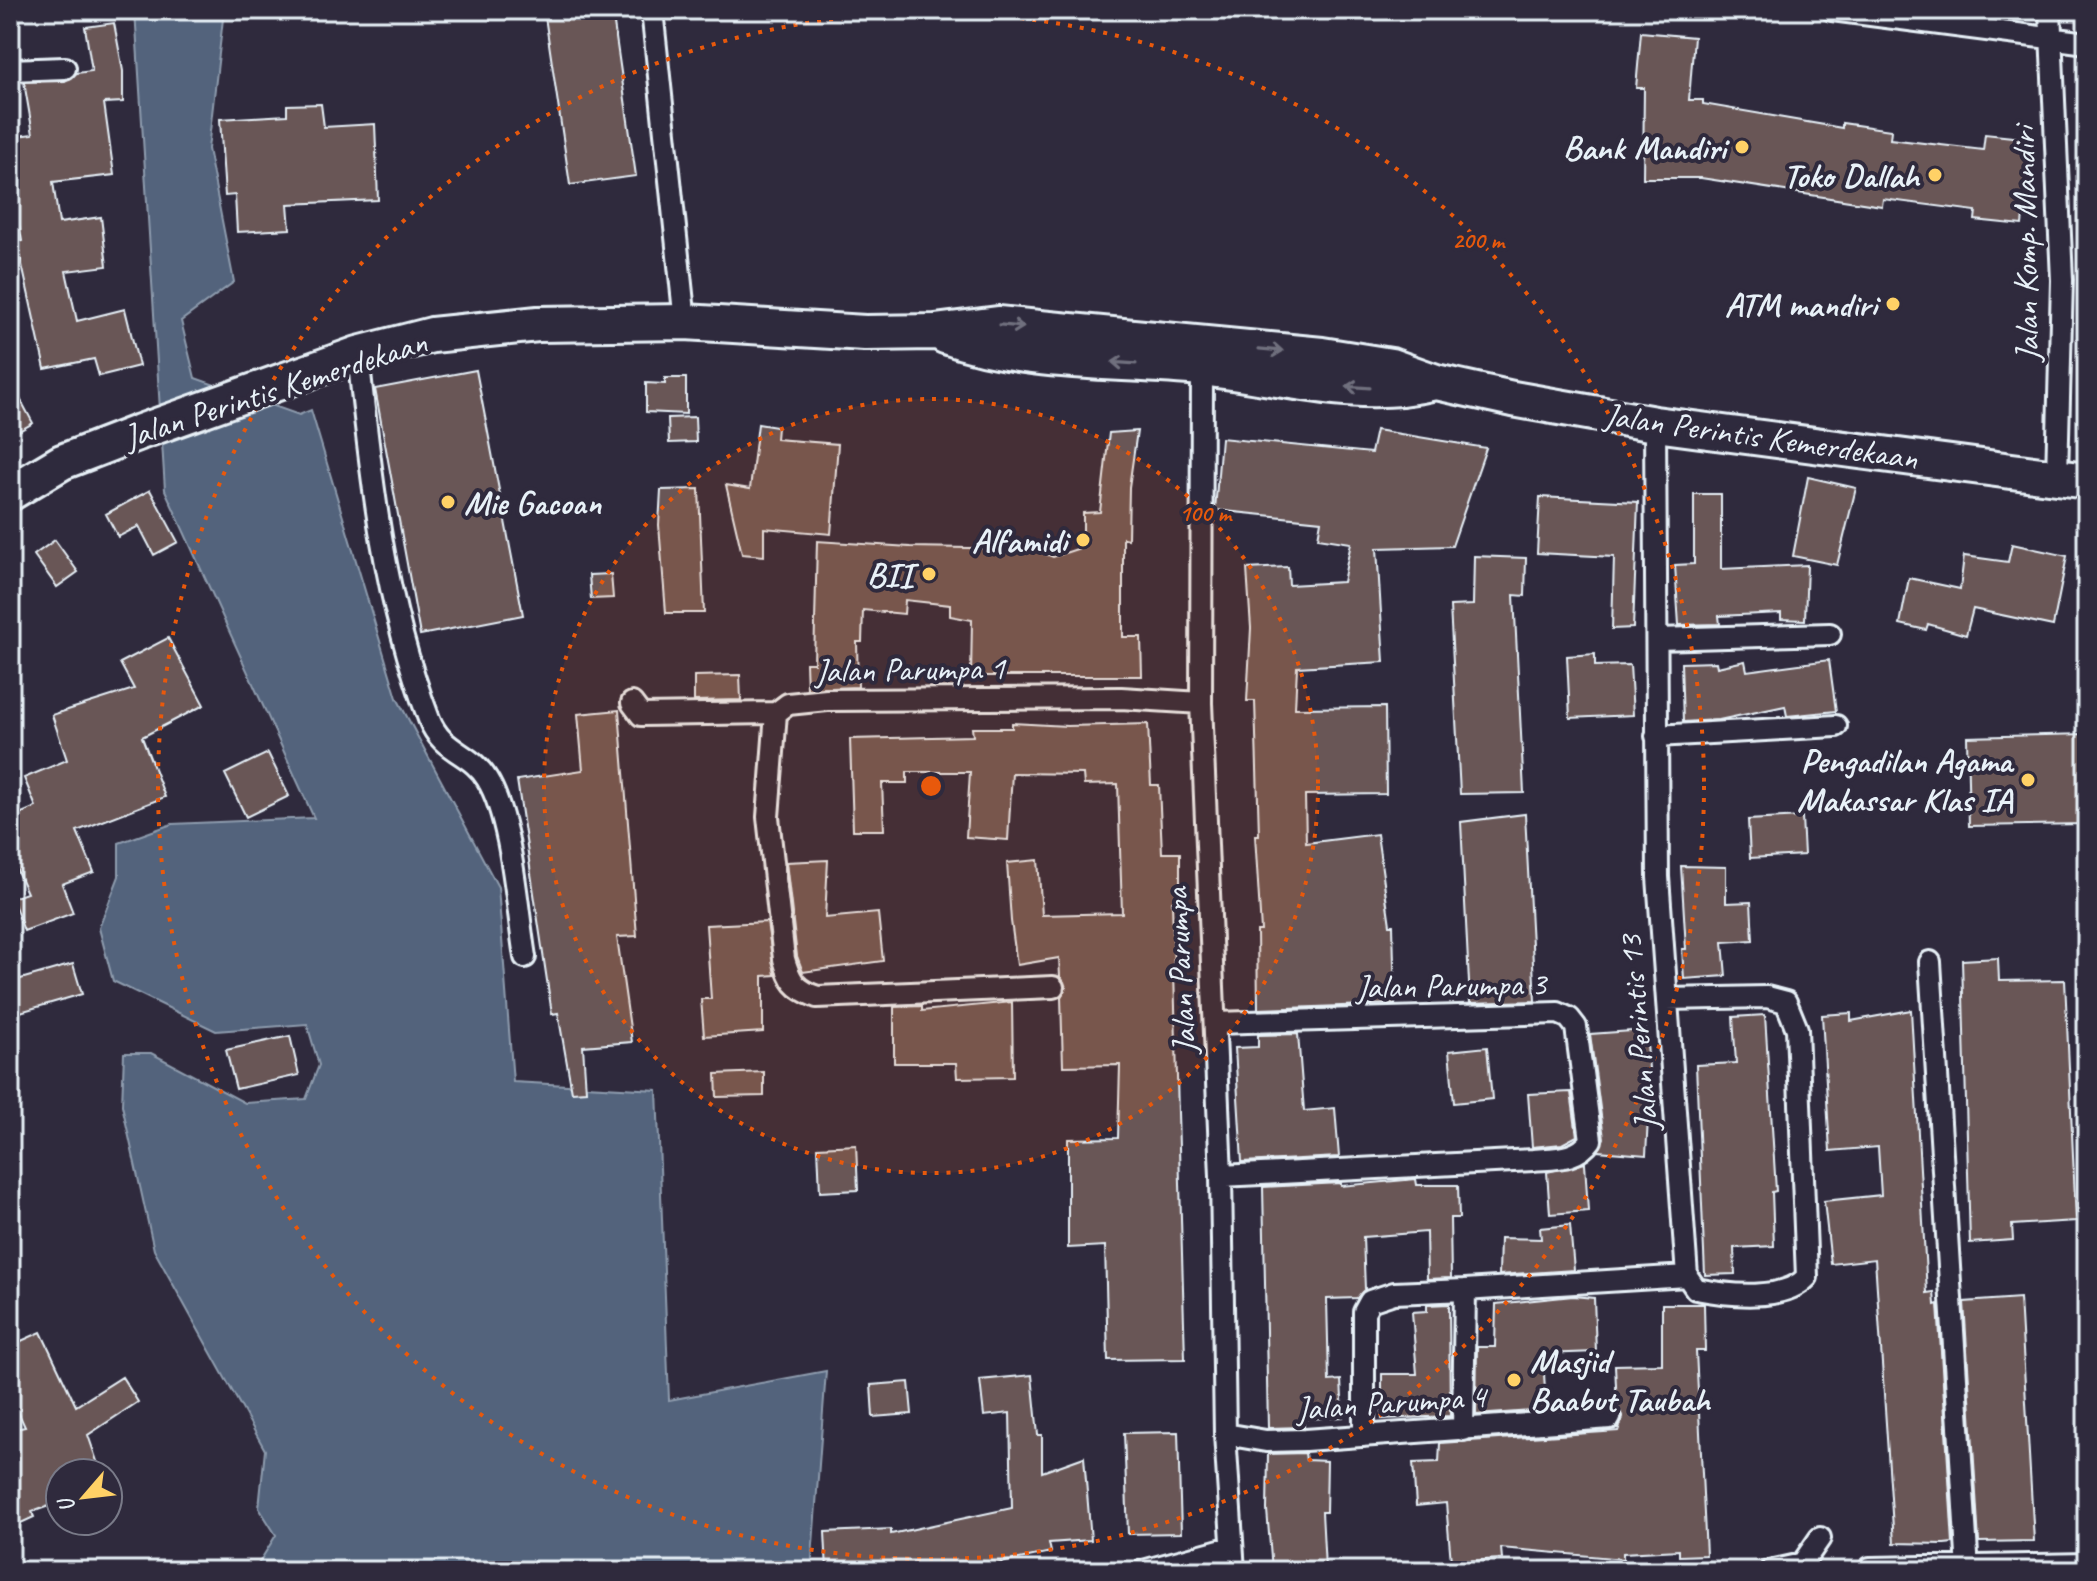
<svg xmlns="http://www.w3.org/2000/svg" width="2097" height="1581" viewBox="0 0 2097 1581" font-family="Caveat,sans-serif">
  <rect width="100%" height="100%" fill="#2f2a3d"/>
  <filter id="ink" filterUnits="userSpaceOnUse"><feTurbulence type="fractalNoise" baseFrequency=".0125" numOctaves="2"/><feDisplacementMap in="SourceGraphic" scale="16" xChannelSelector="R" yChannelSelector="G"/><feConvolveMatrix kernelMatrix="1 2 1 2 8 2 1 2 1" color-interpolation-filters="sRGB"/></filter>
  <g filter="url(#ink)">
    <path fill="#52637c" stroke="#8e9cae" stroke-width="2" d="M 135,10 L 224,10 L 208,149 L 234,282 L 181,321 L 195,378 L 299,415 L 311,410 L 397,698 L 498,887 L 513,1082 L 657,1090 L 669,1400 L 826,1371 L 811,1571 L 254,1571 L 276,1535 L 259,1508 L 265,1450 L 154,1250 L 122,1105 L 124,1053 L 151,1053 L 245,1103 L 306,1099 L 319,1065 L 307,1024 L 216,1031 L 113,981 L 99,928 L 119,876 L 119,843 L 172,824 L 314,818 L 165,490 Z"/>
    <path fill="#695657" stroke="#e8f1f8" stroke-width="2" d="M 544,10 L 612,10 L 636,176 L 570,185 Z
      M 114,23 L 123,71 L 123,102 L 104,103 L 114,175 L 53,182 L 59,223 L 101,217 L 107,266 L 66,271 L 77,321 L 125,309 L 139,366 L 99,376 L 94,359 L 45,369 L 17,242 L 22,241 L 10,176 L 10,137 L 33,134 L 24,82 L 65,81 L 77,73 L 92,71 L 85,27 Z
      M 1641,32 L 1694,37 L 1689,100 L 1703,100 L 1703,104 L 1842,128 L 1842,123 L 1891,130 L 1890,139 L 1983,150 L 1985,134 L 2031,139 L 2022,225 L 1975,220 L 1976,211 L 1883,199 L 1882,206 L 1701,178 L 1643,178 L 1644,88 L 1636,88 Z
      M 321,104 L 324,127 L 375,124 L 378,200 L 288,204 L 290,229 L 237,232 L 235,195 L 225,196 L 220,119 L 287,115 L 287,105 Z
      M 476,370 L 523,615 L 420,635 L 375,389 Z
      M 665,378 L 686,378 L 686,414 L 646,412 L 646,383 L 665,384 Z
      M 10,380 L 33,423 L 10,436 Z
      M 695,417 L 696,442 L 669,443 L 668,418 Z
      M 758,424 L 777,427 L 776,439 L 838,444 L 831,534 L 764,528 L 764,556 L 742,554 L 726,485 L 750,489 Z
      M 1376,430 L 1486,448 L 1452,546 L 1377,548 L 1384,662 L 1297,667 L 1295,708 L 1385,707 L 1386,794 L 1305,795 L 1306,843 L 1377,834 L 1390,925 L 1393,925 L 1395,1004 L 1258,1009 L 1257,931 L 1261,931 L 1255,835 L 1259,835 L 1255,701 L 1247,701 L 1251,628 L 1247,569 L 1288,567 L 1289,585 L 1343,582 L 1351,543 L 1318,538 L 1321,521 L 1215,510 L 1221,438 L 1371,453 Z
      M 1137,431 L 1129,487 L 1128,539 L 1123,538 L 1123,637 L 1141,637 L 1142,676 L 971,676 L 972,620 L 950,616 L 950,605 L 905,600 L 904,614 L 863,610 L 862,642 L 857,642 L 858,687 L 807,689 L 806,663 L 814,663 L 817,541 L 910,547 L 1034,549 L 1053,557 L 1083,547 L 1083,513 L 1100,512 L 1109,433 Z
      M 1808,477 L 1856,488 L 1837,565 L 1793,556 Z
      M 699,489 L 704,613 L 666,613 L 659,525 L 661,490 Z
      M 150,490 L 178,542 L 154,555 L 139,526 L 118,537 L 106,514 Z
      M 1694,494 L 1721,494 L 1721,569 L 1807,565 L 1805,620 L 1781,619 L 1781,613 L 1719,616 L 1720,624 L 1679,625 L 1675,565 L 1694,564 Z
      M 1540,497 L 1638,502 L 1633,628 L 1612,629 L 1614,557 L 1537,553 Z
      M 55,540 L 78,572 L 57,587 L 34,555 Z
      M 2012,544 L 2067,556 L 2053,626 L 1973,609 L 1966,635 L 1928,624 L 1926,630 L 1900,624 L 1909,578 L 1960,589 L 1964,556 L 2008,562 Z
      M 1474,556 L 1526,558 L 1525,596 L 1514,595 L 1524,793 L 1460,794 L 1450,606 L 1473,605 Z
      M 611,574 L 613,598 L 591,599 L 589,575 Z
      M 168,638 L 204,705 L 142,737 L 165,797 L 77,831 L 94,872 L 62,884 L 73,913 L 24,931 L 12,898 L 27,893 L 10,855 L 10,818 L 36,807 L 24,778 L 67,760 L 52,715 L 134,689 L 120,663 Z
      M 1595,654 L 1595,666 L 1630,665 L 1633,715 L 1570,718 L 1567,656 Z
      M 1829,660 L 1836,711 L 1787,716 L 1785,706 L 1719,720 L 1683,722 L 1681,663 L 1716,662 L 1717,667 L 1745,661 L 1747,671 Z
      M 740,675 L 741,700 L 694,701 L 694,676 Z
      M 619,710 L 637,936 L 617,937 L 632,1042 L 583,1046 L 586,1091 L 572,1092 L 558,1013 L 552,1014 L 517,780 L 583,770 L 578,714 Z
      M 1012,723 L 1067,726 L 1148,724 L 1151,785 L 1159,785 L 1162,853 L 1180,853 L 1180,901 L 1172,901 L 1185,1359 L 1108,1360 L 1105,1246 L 1068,1248 L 1068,1139 L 1118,1138 L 1120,1065 L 1063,1066 L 1061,997 L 1066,987 L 1060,976 L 1059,958 L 1017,965 L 1011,921 L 1007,863 L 1038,860 L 1042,915 L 1122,913 L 1118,784 L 1084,785 L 1083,774 L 1012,773 L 1008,840 L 966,837 L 970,772 L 907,772 L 907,783 L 882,783 L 884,830 L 853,830 L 850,739 L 973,736 L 972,728 L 1012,728 Z
      M 2087,734 L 2087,824 L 1969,826 L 1967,737 Z
      M 268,753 L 289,796 L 246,817 L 225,774 Z
      M 1525,814 L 1535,1001 L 1470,1003 L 1461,822 Z
      M 1802,817 L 1804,855 L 1750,858 L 1748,820 Z
      M 828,860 L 825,918 L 878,913 L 883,961 L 803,972 L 797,956 L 786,862 Z
      M 1681,866 L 1726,867 L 1726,903 L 1751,902 L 1753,940 L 1723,942 L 1726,976 L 1684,979 L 1682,949 L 1686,949 Z
      M 767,922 L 775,975 L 763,976 L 763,1032 L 704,1036 L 701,999 L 711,999 L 706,925 Z
      M 1998,958 L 1999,981 L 2065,980 L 2076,1221 L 2012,1225 L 2013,1240 L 1970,1243 L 1962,960 Z
      M 73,964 L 82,994 L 10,1015 L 10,982 Z
      M 1012,1002 L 1013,1077 L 957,1078 L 956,1063 L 894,1063 L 894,1007 L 922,1006 L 922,1011 Z
      M 1911,1010 L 1927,1293 L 1934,1292 L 1935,1305 L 1938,1304 L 1953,1543 L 1944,1544 L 1894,1543 L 1875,1259 L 1831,1264 L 1824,1201 L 1881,1195 L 1878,1147 L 1830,1151 L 1822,1015 L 1851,1013 L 1851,1021 Z
      M 1765,1015 L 1776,1191 L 1772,1192 L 1774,1246 L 1734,1248 L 1735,1274 L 1705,1275 L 1696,1065 L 1736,1063 L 1733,1017 Z
      M 1646,1030 L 1650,1082 L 1646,1155 L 1598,1151 L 1604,1138 L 1590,1034 Z
      M 1298,1034 L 1304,1111 L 1335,1108 L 1339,1157 L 1242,1162 L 1235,1048 L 1258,1047 L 1258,1035 Z
      M 290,1036 L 299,1075 L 236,1089 L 226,1050 Z
      M 1487,1047 L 1492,1099 L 1454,1103 L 1449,1051 Z
      M 764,1072 L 764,1096 L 717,1097 L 716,1074 Z
      M 1571,1092 L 1577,1136 L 1562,1144 L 1532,1147 L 1528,1094 Z
      M 856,1145 L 858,1190 L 820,1192 L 818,1147 Z
      M 1585,1163 L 1588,1211 L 1550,1214 L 1547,1172 Z
      M 1416,1179 L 1417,1185 L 1458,1185 L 1459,1218 L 1450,1218 L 1451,1278 L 1427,1279 L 1426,1232 L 1363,1237 L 1365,1289 L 1357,1298 L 1327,1299 L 1329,1381 L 1341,1380 L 1343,1417 L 1304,1419 L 1304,1427 L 1268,1428 L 1263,1187 L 1341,1183 L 1341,1186 Z
      M 1570,1225 L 1574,1270 L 1499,1275 L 1500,1238 L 1541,1239 L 1540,1228 Z
      M 1573,1296 L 1594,1298 L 1596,1352 L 1543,1354 L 1546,1410 L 1476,1415 L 1477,1347 L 1495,1347 L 1496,1304 Z
      M 2020,1298 L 2034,1541 L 1979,1542 L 1964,1302 Z
      M 1449,1304 L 1450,1416 L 1382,1419 L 1382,1374 L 1417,1374 L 1412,1312 L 1427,1311 L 1427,1305 Z
      M 1662,1304 L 1704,1304 L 1705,1351 L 1696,1351 L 1706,1555 L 1679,1556 L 1679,1550 L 1623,1553 L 1623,1559 L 1501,1548 L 1502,1559 L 1451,1562 L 1446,1503 L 1416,1506 L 1413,1463 L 1439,1462 L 1440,1443 L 1618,1431 L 1623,1418 L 1617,1407 L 1615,1365 L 1662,1364 Z
      M 41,1332 L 76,1406 L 122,1377 L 138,1402 L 88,1435 L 101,1473 L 60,1473 L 60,1502 L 32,1512 L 34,1517 L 10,1528 L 10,1430 L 25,1427 L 10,1394 L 10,1346 Z
      M 1032,1375 L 1038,1435 L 1042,1435 L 1042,1472 L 1084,1457 L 1091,1540 L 1049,1543 L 1051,1552 L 965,1571 L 827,1571 L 825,1532 L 891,1529 L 891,1534 L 1012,1508 L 1010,1413 L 984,1416 L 980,1380 Z
      M 909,1382 L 912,1414 L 873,1417 L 871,1385 Z
      M 1178,1432 L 1181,1533 L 1128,1534 L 1124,1433 Z
      M 1305,1453 L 1306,1460 L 1327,1461 L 1326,1512 L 1322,1512 L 1325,1568 L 1272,1570 L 1267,1510 L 1268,1454 Z"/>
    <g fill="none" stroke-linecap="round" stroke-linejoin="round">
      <g stroke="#e8f1f8" stroke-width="26">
        <path id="minor" d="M 652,10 L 685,322
          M 1832,10 L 2087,43
          M 2050,10 L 2062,280 L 2057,476
          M 10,70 L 65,68
          M 358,354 C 371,479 384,601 429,719 C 442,753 471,752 487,779 C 512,819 517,909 525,957
          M 1202,368 L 1201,703 L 1221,1176 L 1225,1434 L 1234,1571
          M 1657,639 L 1830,634
          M 632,703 L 641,715 L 776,713
          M 1656,736 L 1836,726
          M 1930,962 L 1968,1571
          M 1053,987 L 817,997 C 795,989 790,981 784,959 L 768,817 L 776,713 L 788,704 L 827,700 L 1121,698 L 1201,703
          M 1667,999 L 1767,997 L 1786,1002 L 1797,1029 L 1807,1277 C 1784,1302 1727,1295 1696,1289 L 1687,1276
          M 1215,1023 L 1558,1013 L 1569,1018 L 1576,1027 L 1591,1140 C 1577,1160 1556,1158 1533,1160 L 1221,1176
          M 1463,1430 L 1465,1290 L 1687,1276 L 1658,877 L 1655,424
          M 1225,1434 L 1266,1441 L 1305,1440 L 1610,1418
          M 1364,1436 L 1364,1312 L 1370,1301 L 1394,1293 L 1465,1290
          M 1870,1568 L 2087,1564
          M 1143,1571 L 1231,1547
          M 1770,1571 L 1802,1564 L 1820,1538"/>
      </g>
      <g stroke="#e8f1f8" stroke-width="40">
        <path id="trunk" d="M 945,336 C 1025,365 1116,360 1200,368 C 1275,375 1356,401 1431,383
          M 10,493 L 62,462 L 140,432 L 358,354 L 432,335 L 538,324 L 685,322 L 865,333 L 935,332 L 998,324 L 1322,355 L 1391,366 L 1436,382 L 1513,399 L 1655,424 L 2087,481"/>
      </g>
      <use href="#minor" stroke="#2f2a3d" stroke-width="20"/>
      <use href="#trunk" stroke="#2f2a3d" stroke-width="34"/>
    </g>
    <defs><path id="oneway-shaft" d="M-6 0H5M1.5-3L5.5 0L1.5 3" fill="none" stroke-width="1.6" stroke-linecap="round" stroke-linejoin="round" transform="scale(2)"/></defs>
    <g stroke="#70707e">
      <use href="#oneway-shaft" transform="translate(1012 326) rotate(5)"/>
      <use href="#oneway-shaft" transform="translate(1271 350) rotate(5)"/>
      <use href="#oneway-shaft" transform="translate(1124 363) rotate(-176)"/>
      <use href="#oneway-shaft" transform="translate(1358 387) rotate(-176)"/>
    </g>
  </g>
  <circle cx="931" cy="786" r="387" fill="#e8590c" fill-opacity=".12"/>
  <g fill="none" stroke="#e8590c" stroke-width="4" stroke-dasharray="4 8">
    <circle cx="931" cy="786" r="387"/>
    <circle cx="931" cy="786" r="773"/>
  </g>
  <g fill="#ffd166" stroke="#2f2a3d" stroke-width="3">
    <circle cx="1742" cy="147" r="8"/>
    <circle cx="1935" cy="175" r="8"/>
    <circle cx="1893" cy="304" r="8"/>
    <circle cx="448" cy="502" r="8"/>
    <circle cx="1083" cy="540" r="8"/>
    <circle cx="929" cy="574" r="8"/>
    <circle cx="2028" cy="780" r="8"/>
    <circle cx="1514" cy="1380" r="8"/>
  </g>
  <g text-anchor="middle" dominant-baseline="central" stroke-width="8" stroke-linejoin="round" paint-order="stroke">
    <g font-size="34" font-weight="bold" fill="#e8f1f8" stroke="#2f2a3d" text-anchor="end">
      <text x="1726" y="147">Bank Mandiri</text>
      <text x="1919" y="175">Toko Dallah</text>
      <text x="1877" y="304">ATM mandiri</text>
      <text x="464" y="502" text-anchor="start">Mie Gacoan</text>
      <text x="1067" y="540">Alfamidi</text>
      <text x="913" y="574">BII</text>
      <text x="2012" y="760">Pengadilan Agama<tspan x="2012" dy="39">Makassar Klas IA</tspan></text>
      <text x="1530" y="1360" text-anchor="start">Masjid<tspan x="1530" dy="39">Baabut Taubah</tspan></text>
    </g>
    <g font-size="34" fill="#e8f1f8" stroke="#2f2a3d">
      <text transform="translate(2025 244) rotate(-91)">Jalan Komp. Mandiri</text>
      <text transform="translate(275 389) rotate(-18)">Jalan Perintis Kemerdekaan</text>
      <text transform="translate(1761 436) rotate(8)">Jalan Perintis Kemerdekaan</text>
      <text transform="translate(910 669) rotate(-1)">Jalan Parumpa 1</text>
      <text transform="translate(1180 971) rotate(-93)">Jalan Parumpa</text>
      <text transform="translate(1451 985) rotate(-1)">Jalan Parumpa 3</text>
      <text transform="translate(1638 1033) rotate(-95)">Jalan Perintis 13</text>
      <text transform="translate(1391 1402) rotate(-4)">Jalan Parumpa 4</text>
    </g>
  </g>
  <circle cx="931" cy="786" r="12" fill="#e8590c" stroke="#2f2a3d" stroke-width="4"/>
  <g font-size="24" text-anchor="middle" font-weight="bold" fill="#e8590c" stroke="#2f2a3d" stroke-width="8" stroke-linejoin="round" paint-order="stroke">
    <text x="1478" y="248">200 m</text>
    <text x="1205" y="521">100 m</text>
  </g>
  <rect width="2097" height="1581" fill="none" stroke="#2f2a3d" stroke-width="40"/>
  <rect x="20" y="20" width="2057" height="1541" fill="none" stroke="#e8f1f8" stroke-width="3" filter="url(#ink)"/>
  <g transform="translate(84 1497) rotate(242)"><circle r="38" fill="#2f2a3d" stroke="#797a88" stroke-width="2"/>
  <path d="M0-6L14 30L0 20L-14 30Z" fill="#ffd166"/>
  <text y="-12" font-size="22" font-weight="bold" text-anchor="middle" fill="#e8f1f8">U</text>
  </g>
</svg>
